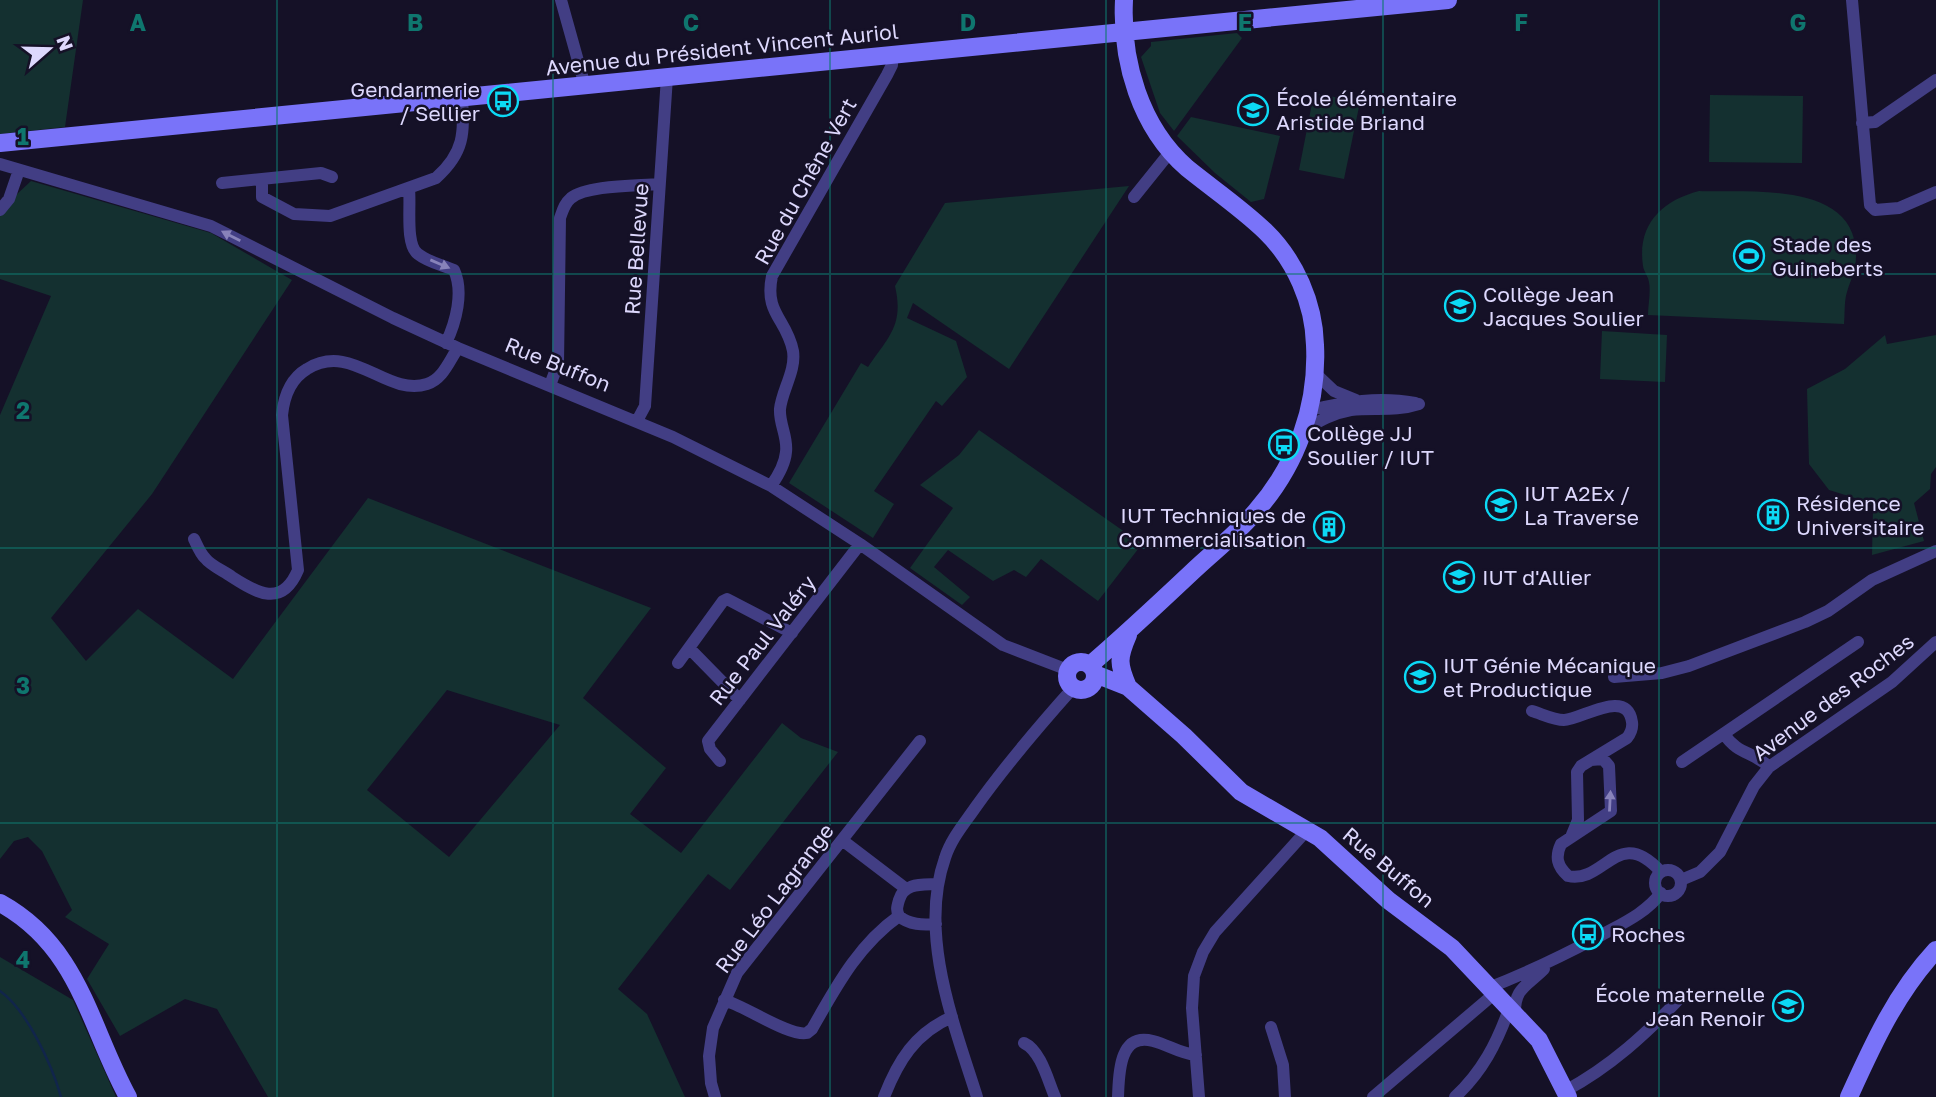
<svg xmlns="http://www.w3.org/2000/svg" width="1936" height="1097" viewBox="0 0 1936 1097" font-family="'Golos Text',sans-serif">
  <rect width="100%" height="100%" fill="#151127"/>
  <path fill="#143030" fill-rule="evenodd" d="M 0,0 L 83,0 L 65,127 L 0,134 Z
    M 1237,33 L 1242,38 L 1174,131 L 1160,113 L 1141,57 L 1151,46 L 1151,42 Z
    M 1314,93 L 1360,102 L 1344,179 L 1299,170 Z
    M 1710,95 L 1803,96 L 1802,163 L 1709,162 Z
    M 1191,117 L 1280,136 L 1264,199 L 1251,202 L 1215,173 L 1177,136 Z
    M 31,181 L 211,233 L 292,280 L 152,494 L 51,618 L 86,661 L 138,609 L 233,679 L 368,498 L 651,608 L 583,698 L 666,768 L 630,814 L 681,853 L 782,723 L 801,738 L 838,752 L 730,890 L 708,874 L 618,989 L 647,1014 L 685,1097 L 268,1097 L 217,1009 L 185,999 L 120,1036 L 87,979 L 109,944 L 65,917 L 72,910 L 42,851 L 28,837 L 14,841 L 0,859 L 0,415 L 51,296 L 0,279 L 0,210 ZM 447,690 L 560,725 L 449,857 L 367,790 Z
    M 1129,186 L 1009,369 L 913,303 L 907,318 L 956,341 L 967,377 L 942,406 L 936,401 L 874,491 L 894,504 L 873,538 L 789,483 L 861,363 L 868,367 C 889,336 904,325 895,286 L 945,203 Z
    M 1699,191 C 1749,193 1857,180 1856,256 C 1856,272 1851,278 1847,292 C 1844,301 1845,314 1844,324 L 1648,315 C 1648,305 1651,292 1649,282 C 1648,276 1644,272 1643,266 C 1637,225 1661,201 1699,191 Z
    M 1602,331 L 1667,335 L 1665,382 L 1600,379 Z
    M 1885,335 L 1887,344 L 1936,335 L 1936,467 L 1931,474 L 1930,489 L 1914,503 L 1924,541 L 1872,555 L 1873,507 L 1868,502 L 1829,490 L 1809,464 L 1807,389 L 1845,369 Z
    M 979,430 L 1142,544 L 1098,601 L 1041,559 L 1026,577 L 1014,570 L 993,581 L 948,550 L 934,567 L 970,597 L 962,605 L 910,568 L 953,508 L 920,485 L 959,455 Z
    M 0,957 L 73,1000 L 116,1097 L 0,1097 Z"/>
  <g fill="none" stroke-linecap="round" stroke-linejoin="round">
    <path stroke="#11254b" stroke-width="2.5" d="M 0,991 C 27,1010 52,1065 61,1097"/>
    <path stroke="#423e84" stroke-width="12" d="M 561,0 L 585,86
      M 1852,0 L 1870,205 L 1875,210 L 1899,208 L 1936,192
      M 1862,123 L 1875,122 L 1936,80
      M 0,164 L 211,226 L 393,318 L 458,348 L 673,437 L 771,486 L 860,544 L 1003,645 L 1068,670
      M 262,180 L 262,197 L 294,214 L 330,216 L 436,178 C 465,152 464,133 462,98
      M 222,183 L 321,173 L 332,177
      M 409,189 C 411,205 405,245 418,254 C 428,262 442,265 454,270 C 464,292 456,322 446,343
      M 1134,197 L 1171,151
      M 0,210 L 9,199 L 19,170
      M 1315,373 L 1334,391 L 1356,400
      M 550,385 L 558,364 L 560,218 C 563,210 564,204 571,198 C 587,185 637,186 659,184
      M 1310,410 C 1345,402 1379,396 1415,403
      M 637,421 L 645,406 L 667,77
      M 1304,430 C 1319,421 1333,413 1351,410 C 1375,407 1394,412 1419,404
      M 771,486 C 778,476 785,464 786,452 C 788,437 779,424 780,409 C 782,390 796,371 793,351 C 787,319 764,314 772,276 L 887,75 L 892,65 L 892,56
      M 194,539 C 197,545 200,553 205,558 C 211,566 224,571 232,577 C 257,593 282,608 298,570 L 282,415 C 284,396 290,379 307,369 C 352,341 386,397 427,384 C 443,379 449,361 458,348
      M 689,648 L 740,700
      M 678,663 L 723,601 L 727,599 L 792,633
      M 1614,677 L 1662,673 L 1689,666 L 1805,622 L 1828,611 L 1872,580 L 1936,551
      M 1532,711 C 1542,714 1554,720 1564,720 C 1581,720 1627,687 1632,722 C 1633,729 1631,733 1627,738 L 1581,766 L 1577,772 L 1578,820 L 1571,837
      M 1724,734 C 1738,755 1753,751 1769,767
      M 1591,760 L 1603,759 L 1609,766 L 1611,811 L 1561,844 C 1555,857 1557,866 1568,876 C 1605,884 1618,824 1661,872
      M 720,761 L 710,749 L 708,741 L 860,544
      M 1682,762 L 1858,642
      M 842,840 L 905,888
      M1655 883a13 13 0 1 1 26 0a13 13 0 1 1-26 0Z
      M 1681,880 L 1700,872 L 1720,852 L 1754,786 L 1769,767 L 1892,682 L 1936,642
      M 899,916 C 909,925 923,925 936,924
      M 1488,988 C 1527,973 1562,956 1598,937 C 1621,924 1645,914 1661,893
      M 724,1000 C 745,1006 790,1037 807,1033 L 812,1029 C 836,987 858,945 899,916 C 896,910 897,907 899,900 C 904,882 923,885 938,884
      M 1515,1015 C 1514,988 1526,987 1544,969
      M 1271,1027 L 1283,1065 L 1285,1097
      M 1024,1043 C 1041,1051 1048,1081 1055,1097
      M 1565,1091 C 1610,1067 1646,1034 1681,997
      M 715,1097 L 711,1083 L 709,1056 L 713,1028 L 737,973 L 920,741
      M 884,1097 C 898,1061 915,1033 952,1017
      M 977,1097 C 954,1024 918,934 945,858 C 951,839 964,824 975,808 C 1005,766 1039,726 1073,688
      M 1118,1097 C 1119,1076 1118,1032 1153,1041 C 1169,1045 1178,1053 1196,1055
      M 1199,1097 L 1192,1008 L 1194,976 L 1203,952 L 1215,932 L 1308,829
      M 1373,1097 L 1494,994
      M 1455,1097 C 1482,1072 1497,1043 1509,1009"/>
    <path stroke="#7973f9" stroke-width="18" d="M 0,143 L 1448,0
      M1067 676a14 14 0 1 1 28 0a14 14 0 1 1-28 0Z
      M 1090,665 C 1125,635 1158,604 1192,572 C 1213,552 1238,533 1257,510 C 1297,464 1318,406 1315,345 C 1314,303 1295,260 1265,231 C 1241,208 1213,189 1187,168 C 1140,127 1121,61 1124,0
      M 1095,674 L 1128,687 L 1184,736 L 1241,792 L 1320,838 L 1388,900 L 1452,948 L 1539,1040 L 1568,1097
      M 1128,687 C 1118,664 1118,658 1128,635
      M 0,903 C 80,947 89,1026 128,1097
      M 1849,1097 C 1873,1044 1896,993 1936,950"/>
  </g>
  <defs><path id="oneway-solid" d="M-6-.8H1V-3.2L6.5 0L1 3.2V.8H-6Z" transform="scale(1.75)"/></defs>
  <g fill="#8883ba">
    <use href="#oneway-solid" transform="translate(231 236) rotate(-153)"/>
    <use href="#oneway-solid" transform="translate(440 264) rotate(23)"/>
    <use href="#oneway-solid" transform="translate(1610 801) rotate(-87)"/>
  </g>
  <path fill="none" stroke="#0f766e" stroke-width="2" stroke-opacity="0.55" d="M 277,0 L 277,1097M 553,0 L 553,1097M 830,0 L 830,1097M 1106,0 L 1106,1097M 1383,0 L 1383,1097M 1659,0 L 1659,1097M 0,274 L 1936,274M 0,548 L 1936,548M 0,823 L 1936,823"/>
  <defs>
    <g id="bus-ring" transform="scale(1.575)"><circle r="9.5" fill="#151127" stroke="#0cd9f5" stroke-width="1.5"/><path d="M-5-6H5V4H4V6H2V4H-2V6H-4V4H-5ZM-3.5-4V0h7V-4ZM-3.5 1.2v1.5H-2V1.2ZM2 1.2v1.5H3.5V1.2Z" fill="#0cd9f5"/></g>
    <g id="school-ring" transform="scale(1.575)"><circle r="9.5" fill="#151127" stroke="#0cd9f5" stroke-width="1.5"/><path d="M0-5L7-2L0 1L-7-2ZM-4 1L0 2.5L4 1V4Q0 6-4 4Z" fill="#0cd9f5"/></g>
    <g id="stadium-ring" transform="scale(1.575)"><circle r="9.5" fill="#151127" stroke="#0cd9f5" stroke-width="1.5"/><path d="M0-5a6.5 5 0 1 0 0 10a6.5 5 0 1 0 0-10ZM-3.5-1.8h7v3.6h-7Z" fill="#0cd9f5"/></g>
    <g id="university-ring" transform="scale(1.575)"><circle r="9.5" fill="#151127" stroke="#0cd9f5" stroke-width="1.5"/><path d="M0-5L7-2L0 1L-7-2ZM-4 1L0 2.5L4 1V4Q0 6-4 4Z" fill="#0cd9f5"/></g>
    <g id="building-ring" transform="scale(1.575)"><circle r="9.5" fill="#151127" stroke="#0cd9f5" stroke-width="1.5"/><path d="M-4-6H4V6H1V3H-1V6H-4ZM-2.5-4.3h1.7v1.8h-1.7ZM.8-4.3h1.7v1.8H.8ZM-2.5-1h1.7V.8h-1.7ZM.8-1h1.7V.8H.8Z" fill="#0cd9f5"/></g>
  </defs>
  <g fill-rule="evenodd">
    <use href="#bus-ring" x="503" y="101"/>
    <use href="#school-ring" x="1253" y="110"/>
    <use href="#stadium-ring" x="1749" y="256"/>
    <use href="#school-ring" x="1460" y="306"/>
    <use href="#bus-ring" x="1284" y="445"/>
    <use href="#university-ring" x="1501" y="505"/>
    <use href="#building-ring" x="1773" y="515"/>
    <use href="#building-ring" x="1329" y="527"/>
    <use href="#university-ring" x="1459" y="577"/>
    <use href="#university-ring" x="1420" y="677"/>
    <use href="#bus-ring" x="1588" y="934"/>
    <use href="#school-ring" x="1788" y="1006"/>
  </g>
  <g text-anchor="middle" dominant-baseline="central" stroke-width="5" stroke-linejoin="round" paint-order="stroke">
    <g font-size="21" fill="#ddd8fd" stroke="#151127">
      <text transform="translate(722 49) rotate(-6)">Avenue du Président Vincent Auriol</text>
      <text transform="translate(805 181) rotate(-61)">Rue du Chêne Vert</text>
      <text transform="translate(636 249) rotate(-86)">Rue Bellevue</text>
      <text transform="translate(558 364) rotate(22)">Rue Buffon</text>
      <text transform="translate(762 640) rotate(-52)">Rue Paul Valéry</text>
      <text transform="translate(1833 697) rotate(-37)">Avenue des Roches</text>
      <text transform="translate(1389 867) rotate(40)">Rue Buffon</text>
      <text transform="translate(774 898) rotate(-53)">Rue Léo Lagrange</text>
    </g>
    <g font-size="21" fill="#ddd8fd" stroke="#151127" text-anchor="start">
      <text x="480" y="89" text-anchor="end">Gendarmerie<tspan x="480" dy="24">/ Sellier</tspan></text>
      <text x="1276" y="98">École élémentaire<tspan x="1276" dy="24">Aristide Briand</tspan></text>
      <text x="1772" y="244">Stade des<tspan x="1772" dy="24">Guineberts</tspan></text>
      <text x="1483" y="294">Collège Jean<tspan x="1483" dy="24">Jacques Soulier</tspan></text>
      <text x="1307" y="433">Collège JJ<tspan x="1307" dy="24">Soulier / IUT</tspan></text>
      <text x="1524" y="493">IUT A2Ex /<tspan x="1524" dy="24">La Traverse</tspan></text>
      <text x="1796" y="503">Résidence<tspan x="1796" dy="24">Universitaire</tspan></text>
      <text x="1306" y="515" text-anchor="end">IUT Techniques de<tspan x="1306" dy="24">Commercialisation</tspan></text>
      <text x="1482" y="577">IUT d'Allier</text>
      <text x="1443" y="665">IUT Génie Mécanique<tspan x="1443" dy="24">et Productique</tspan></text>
      <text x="1611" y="934">Roches</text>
      <text x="1765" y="994" text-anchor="end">École maternelle<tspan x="1765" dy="24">Jean Renoir</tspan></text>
    </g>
  </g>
  <g font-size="23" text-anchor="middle" font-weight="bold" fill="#0f766e" stroke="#151127" stroke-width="5" stroke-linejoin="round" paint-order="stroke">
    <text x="138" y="31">A</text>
    <text x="415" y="31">B</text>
    <text x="691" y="31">C</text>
    <text x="968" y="31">D</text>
    <text x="1245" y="31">E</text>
    <text x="1521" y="31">F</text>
    <text x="1798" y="31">G</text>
    <text x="23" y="145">1</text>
    <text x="23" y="419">2</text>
    <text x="23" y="694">3</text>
    <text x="23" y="968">4</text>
  </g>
  <g transform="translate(49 49) rotate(70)" stroke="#151127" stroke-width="5" paint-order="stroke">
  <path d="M0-5L12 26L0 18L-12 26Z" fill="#ddd8fd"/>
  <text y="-10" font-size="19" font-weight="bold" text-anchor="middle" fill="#ddd8fd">N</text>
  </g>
</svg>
